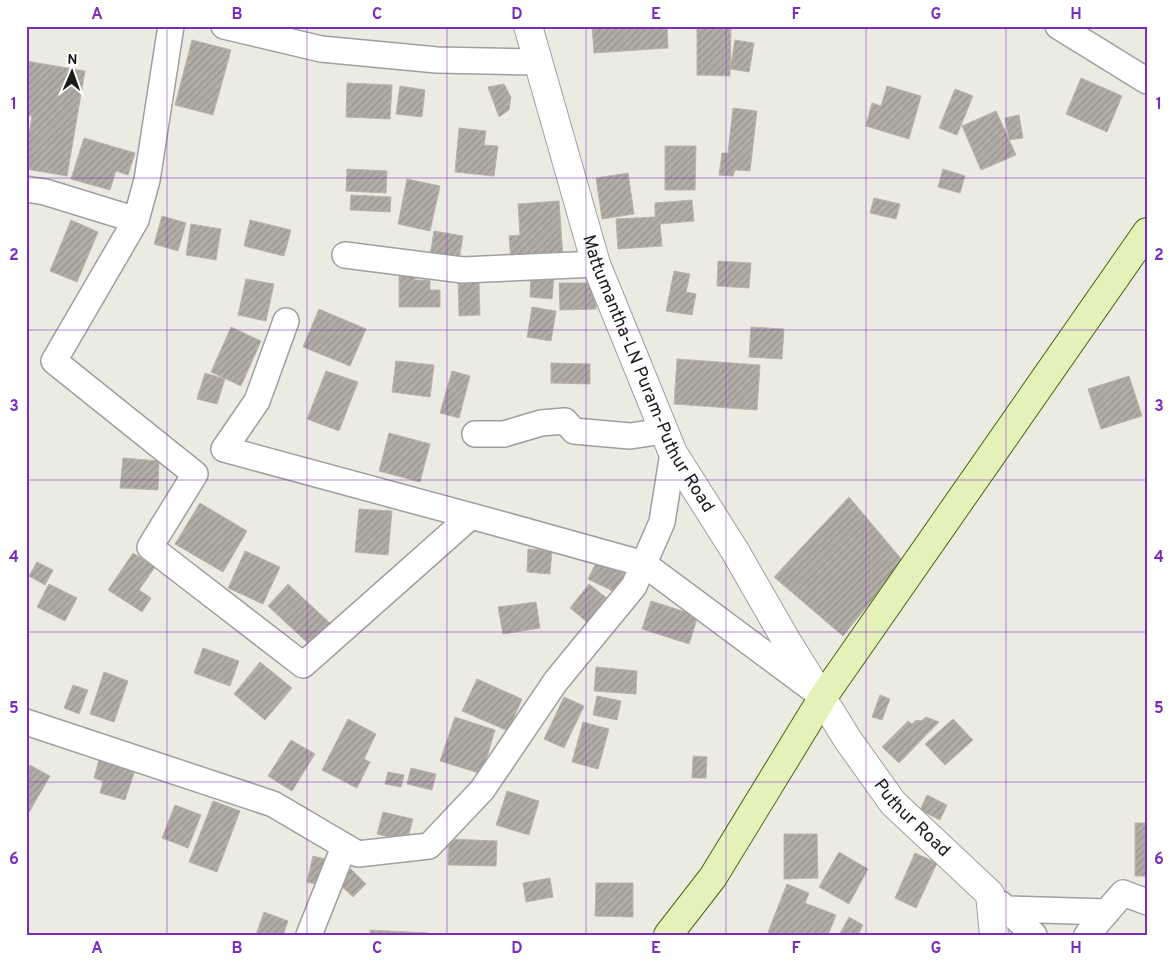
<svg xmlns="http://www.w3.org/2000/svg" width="1173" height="961" viewBox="0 0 1173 961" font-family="Overpass,sans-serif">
  <defs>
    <pattern id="building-hatch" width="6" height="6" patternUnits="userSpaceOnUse" patternTransform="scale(1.25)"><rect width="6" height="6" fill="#b1aca5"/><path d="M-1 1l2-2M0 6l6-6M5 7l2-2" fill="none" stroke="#98938d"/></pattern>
  </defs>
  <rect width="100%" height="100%" fill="#ecebe2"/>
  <path fill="url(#building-hatch)" stroke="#bcb4a6" d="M 592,26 L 667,26 L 668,48 L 594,53 Z
    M 697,26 L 731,26 L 730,76 L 697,75 Z
    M 192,40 L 231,50 L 213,115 L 175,105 Z
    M 735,40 L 754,43 L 749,72 L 730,69 Z
    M 26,61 L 85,71 L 67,176 L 26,169 L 26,152 L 32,116 L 26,115 Z
    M 1081,78 L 1122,96 L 1107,132 L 1066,114 Z
    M 347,83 L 392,85 L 390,119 L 346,117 Z
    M 504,84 L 511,97 L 509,110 L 499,117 L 488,87 Z
    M 400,86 L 425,90 L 422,117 L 396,114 Z
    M 887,86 L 921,96 L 909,139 L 866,126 L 872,103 L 881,106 Z
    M 955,89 L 973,96 L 957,135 L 939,128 Z
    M 733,108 L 757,111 L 750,171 L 735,170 L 733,176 L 719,175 L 722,153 L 728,153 Z
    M 996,111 L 1016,155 L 981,170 L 962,126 Z
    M 1019,115 L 1023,138 L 1009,140 L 1005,118 Z
    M 459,128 L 486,131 L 484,145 L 498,146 L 494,176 L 455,172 Z
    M 84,138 L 135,153 L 128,175 L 116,171 L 110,190 L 71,179 Z
    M 665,146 L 696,146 L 695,190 L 665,190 Z
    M 347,169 L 387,171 L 386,193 L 346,191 Z
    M 943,169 L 965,176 L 960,193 L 938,187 Z
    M 628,173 L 634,214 L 602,219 L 596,178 Z
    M 407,179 L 440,186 L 430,231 L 398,224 Z
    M 351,195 L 391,197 L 390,212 L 350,210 Z
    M 874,198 L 900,204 L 896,219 L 870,213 Z
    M 692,200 L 694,221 L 660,224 L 662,246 L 618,249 L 616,219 L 655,217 L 655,203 Z
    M 559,201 L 563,257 L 511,261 L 509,236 L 520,235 L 518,204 Z
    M 162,216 L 186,223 L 178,251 L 154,244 Z
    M 71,220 L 98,232 L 77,282 L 50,271 Z
    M 250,220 L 291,230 L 284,256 L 244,246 Z
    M 191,224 L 221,229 L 216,260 L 186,255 Z
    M 434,231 L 463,236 L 459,260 L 430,256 Z
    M 718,261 L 751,263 L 749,288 L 717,286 Z
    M 674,271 L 690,274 L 686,292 L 696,294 L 692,315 L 666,311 Z
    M 531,274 L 554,276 L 552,299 L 530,297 Z
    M 399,276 L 415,276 L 415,280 L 430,280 L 430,290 L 440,290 L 440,307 L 399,307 Z
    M 246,279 L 274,284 L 266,321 L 238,315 Z
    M 458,282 L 479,282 L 480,315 L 459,316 Z
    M 559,283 L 596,283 L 596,309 L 560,310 Z
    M 532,307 L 556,311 L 551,341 L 527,337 Z
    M 319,309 L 366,329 L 350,366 L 303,347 Z
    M 231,327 L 261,341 L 241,386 L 211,372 Z
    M 751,327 L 784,329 L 782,359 L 749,357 Z
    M 677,359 L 760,365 L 757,410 L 674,404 Z
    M 396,361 L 434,365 L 430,397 L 392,392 Z
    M 551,363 L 590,364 L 590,384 L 551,383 Z
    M 326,371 L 358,382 L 339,431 L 307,419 Z
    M 452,371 L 470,376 L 459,418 L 440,413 Z
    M 205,373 L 225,379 L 217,404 L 197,399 Z
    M 1129,376 L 1142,416 L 1101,429 L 1088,389 Z
    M 389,433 L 430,444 L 420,482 L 379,471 Z
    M 123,458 L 159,461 L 158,490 L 120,488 Z
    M 849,497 L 903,561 L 843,636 L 774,577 Z
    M 200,503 L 247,531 L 223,572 L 175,544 Z
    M 359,509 L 392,511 L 388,555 L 355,552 Z
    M 528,549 L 552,551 L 550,574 L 527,572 Z
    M 245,551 L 280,567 L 263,604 L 228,588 Z
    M 133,553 L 155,567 L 139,590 L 151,598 L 142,612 L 108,590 Z
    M 599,557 L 630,571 L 619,594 L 588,579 Z
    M 37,562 L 53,570 L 45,585 L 29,576 Z
    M 49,584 L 77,598 L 65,621 L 37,607 Z
    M 288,584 L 332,625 L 312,647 L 268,606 Z
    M 589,584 L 613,603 L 594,628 L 570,608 Z
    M 651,601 L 698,616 L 689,644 L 642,629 Z
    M 536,602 L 540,628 L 503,634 L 498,607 Z
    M 203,648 L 239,661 L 230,686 L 194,673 Z
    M 260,662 L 292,688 L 265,720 L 234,694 Z
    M 596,667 L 637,671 L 636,694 L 594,691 Z
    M 104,672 L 128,681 L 114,722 L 90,714 Z
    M 477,679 L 522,699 L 508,731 L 462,711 Z
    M 73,685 L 88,690 L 79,714 L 64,708 Z
    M 880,695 L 890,699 L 882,720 L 872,717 Z
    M 597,696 L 621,701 L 617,720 L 593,715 Z
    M 564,697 L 584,706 L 564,748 L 544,739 Z
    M 455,717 L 495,730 L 482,774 L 440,761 Z
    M 926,717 L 939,722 L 899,763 L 882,747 L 908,721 L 912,724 L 916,720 L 921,721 Z
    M 348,719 L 376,734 L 364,759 L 370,762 L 357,788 L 322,770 Z
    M 953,719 L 973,740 L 945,765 L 925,744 Z
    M 583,722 L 609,729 L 598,769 L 572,762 Z
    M 291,740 L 315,754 L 292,791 L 268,776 Z
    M 100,756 L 136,767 L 125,800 L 100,793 L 103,781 L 94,778 Z
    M 693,756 L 707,757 L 706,778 L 692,778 Z
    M 30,765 L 50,776 L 28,814 L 26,813 L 26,772 Z
    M 411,768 L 436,774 L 432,790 L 407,784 Z
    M 388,772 L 404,775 L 401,787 L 385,784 Z
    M 507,791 L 539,801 L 529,835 L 496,825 Z
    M 927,795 L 947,805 L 940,820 L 920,810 Z
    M 213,801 L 240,811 L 217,872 L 189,862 Z
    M 175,805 L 201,815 L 188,848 L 162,838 Z
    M 383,812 L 413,819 L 407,841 L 377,834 Z
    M 1135,823 L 1147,823 L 1147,876 L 1135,876 Z
    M 784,834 L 817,834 L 818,878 L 784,879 Z
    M 449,839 L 497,841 L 496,866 L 448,865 Z
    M 839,852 L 868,869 L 849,904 L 819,887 Z
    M 915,853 L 937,863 L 916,908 L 895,898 Z
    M 313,856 L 329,860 L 323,886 L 307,882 Z
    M 351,869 L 366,884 L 353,897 L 338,883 Z
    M 550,878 L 553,897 L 526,902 L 523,883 Z
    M 596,883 L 633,883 L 633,917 L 595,916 Z
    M 787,884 L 809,893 L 805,903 L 836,915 L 828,935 L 775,935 L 768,932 Z
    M 264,912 L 288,921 L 283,935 L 256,935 Z
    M 849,917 L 863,925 L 858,935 L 839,935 Z
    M 370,930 L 428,933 L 428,935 L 370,935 Z"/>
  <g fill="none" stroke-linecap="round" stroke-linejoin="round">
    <g stroke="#9f9f9f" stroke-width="28">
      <path id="minor" d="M 224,26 L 321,49 L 437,60 L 538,62
        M 1058,26 L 1147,81
        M 26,189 L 45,192 L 136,220 L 147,180 L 171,26
        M 136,220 L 54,361 L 195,474 L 150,547 L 303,665 L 471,516
        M 345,255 L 463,270 L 596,264
        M 286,321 L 257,401 L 224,449 L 504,525 L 644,564 L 819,694
        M 475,434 L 504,434 L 541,423 L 565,421 L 574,431 L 630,436 L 664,431
        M 26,722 L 273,804 L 358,854 L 429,846 L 482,790 L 556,681 L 634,586 L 662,522 L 673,453
        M 1001,904 L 1034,935
        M 1006,909 L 1107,912
        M 309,935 L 344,847
        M 1087,935 L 1123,893 L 1147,902"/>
    </g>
    <g stroke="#9f9f9f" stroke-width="30">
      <g id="tertiary">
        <path id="s1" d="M 528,26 L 596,264 L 673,453 L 735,551 L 786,640 L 848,740 L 893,803 L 990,894 L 994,935"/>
      </g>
    </g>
    <g stroke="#4a6510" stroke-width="30">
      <path id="secondary" d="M 668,935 L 713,877 L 823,697 L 1147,232"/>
    </g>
    <use href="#minor" stroke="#fff" stroke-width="25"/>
    <use href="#tertiary" stroke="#fff" stroke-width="28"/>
    <use href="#secondary" stroke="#e4f2ba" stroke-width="28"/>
  </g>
  <path fill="none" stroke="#7b2cbf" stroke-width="1" stroke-opacity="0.55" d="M 167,26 L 167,935M 307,26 L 307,935M 447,26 L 447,935M 586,26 L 586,935M 726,26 L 726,935M 866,26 L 866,935M 1006,26 L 1006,935M 26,178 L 1147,178M 26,330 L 1147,330M 26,480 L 1147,480M 26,632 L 1147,632M 26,782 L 1147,782"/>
  <g text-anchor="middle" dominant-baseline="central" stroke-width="4" stroke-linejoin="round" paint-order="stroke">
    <g font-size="18" fill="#1b1b1b" stroke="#fff">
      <text stroke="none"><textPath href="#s1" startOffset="369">Mattumantha-LN Puram-Puthur Road</textPath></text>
      <text stroke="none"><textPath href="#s1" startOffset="889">Puthur Road</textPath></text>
    </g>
  </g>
  <rect width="1173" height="961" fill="none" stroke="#ffffff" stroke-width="55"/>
  <g transform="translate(72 72) rotate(2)" stroke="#ffffff" stroke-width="4" paint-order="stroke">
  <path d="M0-4L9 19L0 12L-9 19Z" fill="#1b1b1b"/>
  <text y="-8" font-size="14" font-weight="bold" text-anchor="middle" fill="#1b1b1b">N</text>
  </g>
  <rect x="28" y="28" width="1118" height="906" fill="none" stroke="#7b2cbf" stroke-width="2"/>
  <g font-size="16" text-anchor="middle" font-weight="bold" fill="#7b2cbf">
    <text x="97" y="19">A</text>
    <text x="237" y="19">B</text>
    <text x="377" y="19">C</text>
    <text x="517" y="19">D</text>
    <text x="656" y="19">E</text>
    <text x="796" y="19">F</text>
    <text x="936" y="19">G</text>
    <text x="1076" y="19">H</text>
    <text x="14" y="109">1</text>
    <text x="1159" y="109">1</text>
    <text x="14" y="260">2</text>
    <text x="1159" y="260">2</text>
    <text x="14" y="411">3</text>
    <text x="1159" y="411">3</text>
    <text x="14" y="562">4</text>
    <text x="1159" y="562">4</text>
    <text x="14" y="713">5</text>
    <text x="1159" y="713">5</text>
    <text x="14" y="864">6</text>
    <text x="1159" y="864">6</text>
    <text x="97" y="953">A</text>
    <text x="237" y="953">B</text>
    <text x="377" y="953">C</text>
    <text x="517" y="953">D</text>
    <text x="656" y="953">E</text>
    <text x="796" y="953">F</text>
    <text x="936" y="953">G</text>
    <text x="1076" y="953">H</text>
  </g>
</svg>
